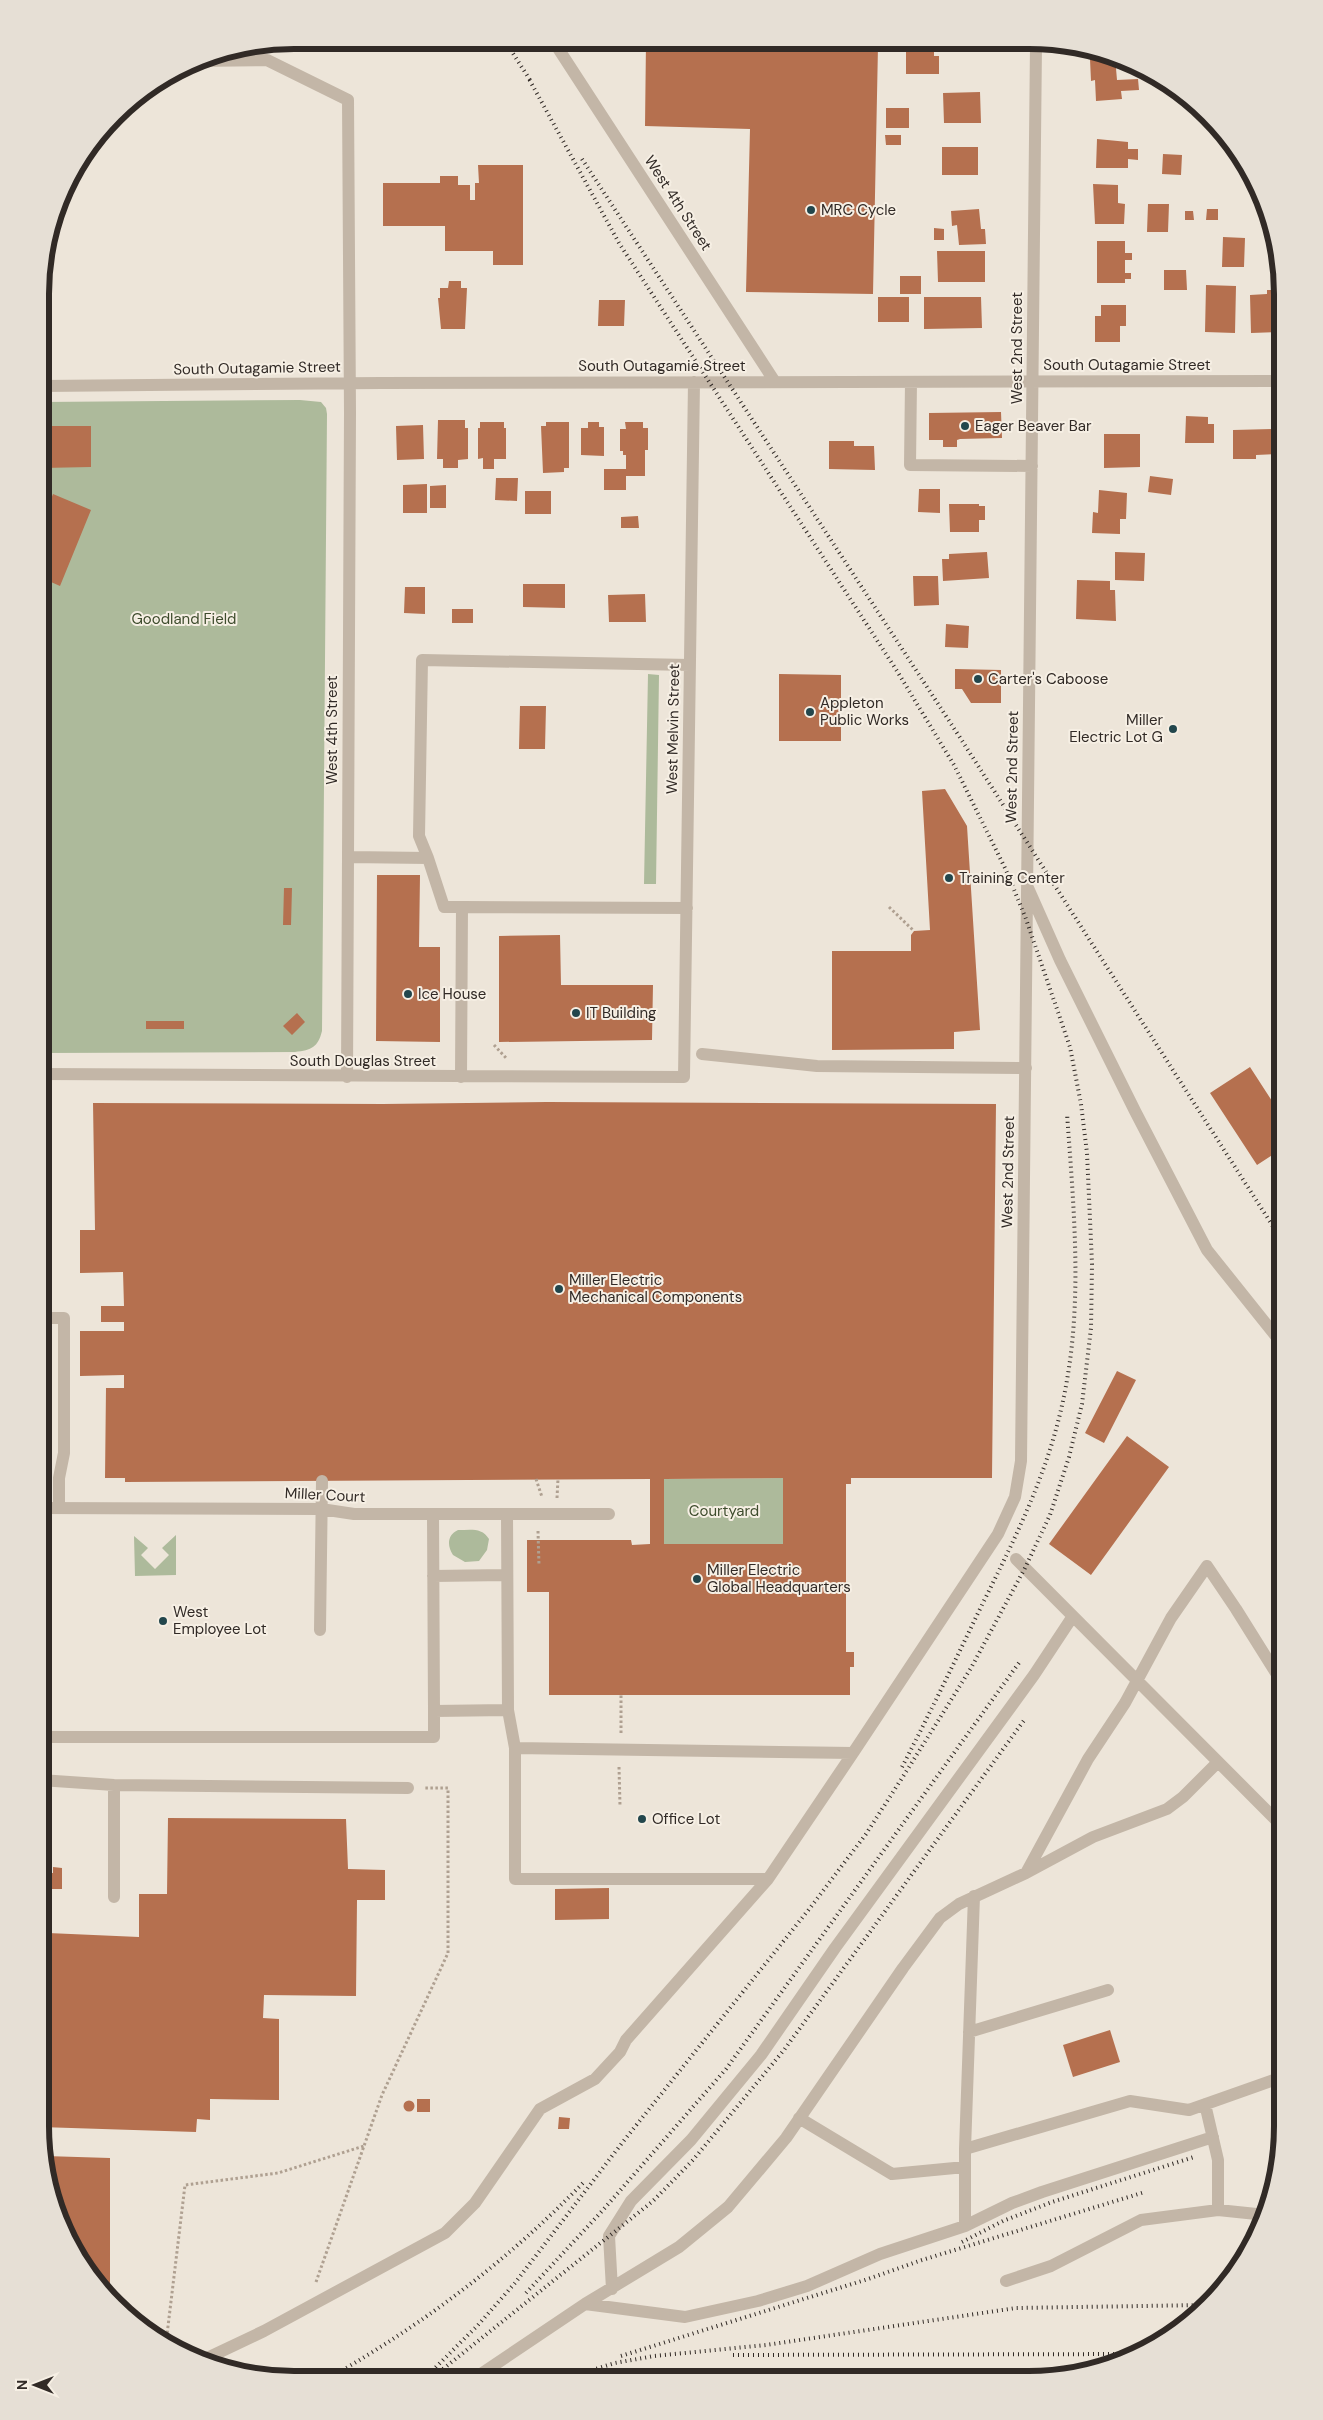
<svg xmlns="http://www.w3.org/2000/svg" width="1323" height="2420" viewBox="0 0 1323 2420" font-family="'DM Sans',sans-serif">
  <rect width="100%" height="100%" fill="#ede5d9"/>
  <path fill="#adba9b" d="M 300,400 L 321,402 L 326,408 L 327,414 L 322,1031 C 318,1047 312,1050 295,1052 L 41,1053 L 42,402 Z
    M 648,674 L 659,675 L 656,884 L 644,884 Z
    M 783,1478 L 783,1544 L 664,1544 L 664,1479 Z
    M 458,1530 C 470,1530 482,1527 489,1539 L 487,1550 L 479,1561 L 465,1562 L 453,1555 C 447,1546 447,1535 458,1530 Z
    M 176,1535 L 176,1575 L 135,1576 L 134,1536 L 148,1548 L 141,1555 L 155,1569 L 169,1555 L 162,1548 Z"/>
  <path fill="#b5704f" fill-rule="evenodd" d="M 646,42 L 878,46 L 873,294 L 746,292 L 750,129 L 645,126 Z
    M 906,44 L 934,44 L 934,56 L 939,56 L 939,74 L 906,74 Z
    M 1115,57 L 1117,80 L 1138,79 L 1139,90 L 1121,91 L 1122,99 L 1096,101 L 1095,80 L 1091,81 L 1090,59 Z
    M 980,92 L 981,123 L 944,123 L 943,93 Z
    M 886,108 L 909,108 L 909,128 L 886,128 Z
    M 885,135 L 901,135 L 901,145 L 886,145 Z
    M 1097,139 L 1128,142 L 1128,149 L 1138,149 L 1138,160 L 1128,159 L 1128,168 L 1096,168 Z
    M 942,147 L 978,147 L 978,175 L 942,175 Z
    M 1163,154 L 1182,155 L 1181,175 L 1162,174 Z
    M 478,165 L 523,165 L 523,265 L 493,265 L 493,251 L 445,251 L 445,226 L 383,226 L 383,183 L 440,183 L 440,176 L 458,176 L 458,185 L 470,185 L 470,200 L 475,200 L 475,183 L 479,183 Z
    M 1093,184 L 1118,185 L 1118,203 L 1125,204 L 1124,224 L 1095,224 Z
    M 1148,204 L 1169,204 L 1168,232 L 1147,232 Z
    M 979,209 L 981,229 L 985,229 L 986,244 L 959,245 L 957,225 L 952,226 L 951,211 Z
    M 1207,209 L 1218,209 L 1218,220 L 1206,220 Z
    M 1185,211 L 1193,211 L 1194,220 L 1185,220 Z
    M 934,228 L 944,229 L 944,240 L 934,240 Z
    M 1223,237 L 1245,238 L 1244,267 L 1222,267 Z
    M 1097,241 L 1125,241 L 1125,253 L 1132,253 L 1132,260 L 1125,260 L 1125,273 L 1131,273 L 1131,279 L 1125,279 L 1125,283 L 1097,283 Z
    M 937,251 L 985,251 L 985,282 L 938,282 Z
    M 1164,270 L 1186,270 L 1187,290 L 1164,290 Z
    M 900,276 L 921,276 L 921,294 L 900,294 Z
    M 449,281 L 461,281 L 461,288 L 467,288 L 465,329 L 441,329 L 438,298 L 440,298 L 440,288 L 448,288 Z
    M 1206,285 L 1236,286 L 1235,333 L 1205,332 Z
    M 1267,290 L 1276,290 L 1277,304 L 1283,304 L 1283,332 L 1251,333 L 1250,295 L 1267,294 Z
    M 878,297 L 909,297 L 909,322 L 878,322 Z
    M 924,297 L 981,297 L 982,328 L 924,329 Z
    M 599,300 L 625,300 L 624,326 L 598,326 Z
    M 1101,305 L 1126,305 L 1126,326 L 1120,326 L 1120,342 L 1095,342 L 1095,316 L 1101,316 Z
    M 1001,412 L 1002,438 L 960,439 L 957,440 L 957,447 L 943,447 L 943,440 L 929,440 L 929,413 Z
    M 1186,416 L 1208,417 L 1208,424 L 1214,424 L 1214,443 L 1185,443 Z
    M 438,420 L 465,420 L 465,428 L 468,428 L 468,459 L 458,460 L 458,468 L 443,468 L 443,459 L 437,459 Z
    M 480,422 L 504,422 L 504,428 L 506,428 L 506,459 L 494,459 L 494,469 L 483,469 L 483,458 L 478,459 L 478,428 L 480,428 Z
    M 546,422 L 569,422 L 569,468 L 564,468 L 564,472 L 543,473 L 541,426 L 546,426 Z
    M 588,422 L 599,422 L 599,427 L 604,427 L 604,456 L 581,455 L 581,428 L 588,428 Z
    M 625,422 L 643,422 L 643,428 L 648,428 L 648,450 L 645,450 L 645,476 L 626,476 L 626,490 L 604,490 L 604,469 L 626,469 L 626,455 L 623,455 L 623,451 L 620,451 L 620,429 L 626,429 Z
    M 423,425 L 424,459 L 397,460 L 396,426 Z
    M 42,426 L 91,426 L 91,467 L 42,468 Z
    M 1276,429 L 1276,454 L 1256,455 L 1256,459 L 1233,459 L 1233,430 Z
    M 1104,434 L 1140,434 L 1140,467 L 1104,468 Z
    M 829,441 L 854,441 L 854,446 L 874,446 L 875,470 L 829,469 Z
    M 1150,476 L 1173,479 L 1171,495 L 1148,492 Z
    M 496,478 L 518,478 L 517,501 L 495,500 Z
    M 427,484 L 427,513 L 403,513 L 403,485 Z
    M 1273,484 L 1283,484 L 1283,507 L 1274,507 Z
    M 446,485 L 446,508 L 430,508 L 430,486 Z
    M 919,489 L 940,489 L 940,513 L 918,512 Z
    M 1099,490 L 1127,493 L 1126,519 L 1120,519 L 1120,534 L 1092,533 L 1093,512 L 1098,513 Z
    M 525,491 L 551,491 L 551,514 L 525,514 Z
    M 53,494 L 91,510 L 60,586 L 42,578 L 42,522 Z
    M 949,504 L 979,504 L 979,506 L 985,506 L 985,520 L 979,520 L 979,532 L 950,532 Z
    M 638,516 L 639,528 L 621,528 L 621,517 Z
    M 987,552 L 989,578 L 943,581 L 942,559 L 949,559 L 949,554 Z
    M 1115,552 L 1145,553 L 1144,581 L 1115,580 Z
    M 913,576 L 938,576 L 939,605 L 914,606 Z
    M 1077,580 L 1110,581 L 1110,590 L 1115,590 L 1116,621 L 1076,619 Z
    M 523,584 L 565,584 L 565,608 L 523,607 Z
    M 405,587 L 425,587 L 425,614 L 404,613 Z
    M 645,594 L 646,622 L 609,622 L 608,595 Z
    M 452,609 L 473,609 L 473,623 L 452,623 Z
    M 946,624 L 969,626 L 968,648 L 945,647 Z
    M 955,669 L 1001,670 L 1001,703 L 971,703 L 962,689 L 955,689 Z
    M 779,674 L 841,675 L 841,741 L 779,741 Z
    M 520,706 L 546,706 L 545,749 L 519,749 Z
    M 945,789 L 967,826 L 980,1030 L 954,1032 L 954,1049 L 832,1050 L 832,951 L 911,951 L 911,935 L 914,931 L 930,930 L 922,791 Z
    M 377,875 L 420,875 L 419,947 L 440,947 L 440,1042 L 376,1041 Z
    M 284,888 L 292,888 L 291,925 L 283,925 Z
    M 560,935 L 561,985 L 653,985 L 652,1040 L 499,1042 L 499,936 Z
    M 297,1013 L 305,1022 L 292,1035 L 283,1026 Z
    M 146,1021 L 184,1021 L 184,1029 L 146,1029 Z
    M 1250,1067 L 1283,1118 L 1283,1124 L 1275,1129 L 1283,1141 L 1283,1148 L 1257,1165 L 1210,1093 Z
    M 547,1102 L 996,1104 L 992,1478 L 851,1478 L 851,1484 L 846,1484 L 846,1652 L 854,1652 L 854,1667 L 850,1667 L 850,1695 L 549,1695 L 549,1592 L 527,1592 L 527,1540 L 631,1540 L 632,1545 L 650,1544 L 650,1479 L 125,1482 L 125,1478 L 105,1478 L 106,1388 L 124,1388 L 124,1375 L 80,1376 L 80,1331 L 124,1331 L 124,1322 L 101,1322 L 101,1306 L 124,1306 L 123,1272 L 80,1273 L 80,1230 L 95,1230 L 93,1103 L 383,1104 ZM 783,1478 L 783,1544 L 664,1544 L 664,1479 Z
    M 1117,1371 L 1136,1380 L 1104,1443 L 1085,1433 Z
    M 41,1375 L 46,1375 L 46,1440 L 41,1440 Z
    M 1127,1436 L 1169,1467 L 1091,1575 L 1049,1544 Z
    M 168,1818 L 346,1819 L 348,1869 L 385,1870 L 385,1900 L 357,1900 L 356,1996 L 264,1995 L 263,2018 L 279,2019 L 279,2100 L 210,2099 L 210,2120 L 197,2119 L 196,2132 L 40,2127 L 40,1873 L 53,1873 L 53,1867 L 62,1868 L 62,1889 L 48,1889 L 48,1933 L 139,1937 L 139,1894 L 167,1894 Z
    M 609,1888 L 609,1919 L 555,1920 L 555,1889 Z
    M 1110,2030 L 1120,2062 L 1073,2077 L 1063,2045 Z
    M 417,2099 L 430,2099 L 430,2112 L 417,2112 Z
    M403.5 2106a5.5 5.5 0 1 1 11 0a5.5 5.5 0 1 1-11 0Z
    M 559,2117 L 570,2118 L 569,2129 L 558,2129 Z
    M 45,2156 L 110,2158 L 110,2298 L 83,2267 L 54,2208 Z"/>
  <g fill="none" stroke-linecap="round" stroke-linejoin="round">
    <path stroke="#afa091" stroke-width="3" stroke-dasharray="2.5 2.5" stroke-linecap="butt" d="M 42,306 L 44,304
      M 889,907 L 914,931
      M 494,1045 L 507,1059
      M 536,1479 L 542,1497
      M 557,1498 L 558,1479
      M 538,1531 L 539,1566
      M 621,1733 L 621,1695
      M 619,1767 L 620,1806
      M 316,2282 L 382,2095 L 448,1953 L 448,1788 L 424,1788
      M 166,2343 L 185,2185 L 278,2173 L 364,2146"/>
    <path stroke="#c3b6a7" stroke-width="12" d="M 554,42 L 775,382
      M 194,61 L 267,60 L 348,100 L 350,413 L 347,1077
      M 911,382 L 910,465 L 1032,466
      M 42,386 L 381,383 L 1283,381
      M 348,857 L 428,858 L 444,907 L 462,907
      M 428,858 L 419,836 L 422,660 L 690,665
      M 1028,888 L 1060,960 L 1135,1111 L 1207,1250 L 1283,1345
      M 702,1054 L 817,1066 L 1026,1068
      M 41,1074 L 684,1077 L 694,382
      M 461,1077 L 462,907 L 687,908
      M 41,1318 L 64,1318 L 64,1453 L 59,1478 L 59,1508
      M 41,1508 L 321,1509 L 354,1514 L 609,1514
      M 433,1514 L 434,1711 L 508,1710 L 507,1514
      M 1016,1559 L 1283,1827
      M 433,1576 L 507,1575
      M 320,1630 L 322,1481
      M 508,1710 L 515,1748 L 853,1753 L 768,1879 L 515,1879 L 515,1748
      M 40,1737 L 434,1737 L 434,1711
      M 853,1753 L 998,1534 L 1015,1497 L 1021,1461 L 1036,45
      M 40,1780 L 114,1785 L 408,1788
      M 1026,1873 L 1088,1759 L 1125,1703 L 1171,1618 L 1207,1566 L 1236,1609 L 1283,1684
      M 114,1897 L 114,1785
      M 969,2032 L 1108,1990
      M 799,2118 L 892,2174 L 965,2167
      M 965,2149 L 974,1896
      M 1218,2210 L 1266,2215
      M 965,2226 L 1012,2203 L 1042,2192 L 1213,2137
      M 1006,2281 L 1051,2266 L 1141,2220 L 1218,2210 L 1218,2160 L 1205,2104
      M 612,2289 L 609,2236 L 631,2201 L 691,2140 L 761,2055 L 835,1948 L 1034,1675 L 1073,1616
      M 585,2304 L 685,2317 L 758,2301 L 807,2286 L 880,2254 L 965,2226 L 965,2149 L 1130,2101 L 1189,2110 L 1282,2077
      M 203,2360 L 264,2331 L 445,2233 L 475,2203 L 540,2109 L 595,2079 L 620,2052 L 626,2040 L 768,1879
      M 475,2378 L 585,2304 L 679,2247 L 728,2207 L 786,2138 L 903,1968 L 940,1918 L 959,1904 L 1026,1873 L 1093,1837 L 1167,1809 L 1183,1797 L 1218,1762
      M 739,2379 L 856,2376 L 1056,2375"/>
    <path stroke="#312a26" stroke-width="4" stroke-dasharray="1 4" stroke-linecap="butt" d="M 505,41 L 532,83
      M 582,159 L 959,736 L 1283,1242
      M 902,1767 C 929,1715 954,1663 979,1611 C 1018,1532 1054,1463 1068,1374 C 1082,1288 1073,1200 1067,1113
      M 962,2242 L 1003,2221 L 1052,2202 L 1194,2157
      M 526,2293 L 603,2210 L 726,2069 L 1021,1660
      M 733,2355 L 1136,2354
      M 621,2356 L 868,2279 L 922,2260 L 1145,2192
      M 443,2369 L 653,2201 L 693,2160 L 784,2050 L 1025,1719
      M 329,2378 C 425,2323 506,2262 583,2183
      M 425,2378 L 478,2325 L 515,2283 L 622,2143 L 810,1908 L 866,1834 L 911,1764 L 971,1668 L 1025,1568 L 1050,1515 L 1069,1457 L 1082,1404 L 1091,1328 L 1092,1264 L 1087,1153 L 1081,1104 L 1070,1047 L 1026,919 L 1006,870 L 954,765 L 897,671 L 619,243 L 529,79
      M 563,2379 L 615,2363 L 654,2356 L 766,2345 L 1016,2308 L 1204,2305"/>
  </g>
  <g fill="#22464c" stroke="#f6efe4" stroke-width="2">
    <circle cx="811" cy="210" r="5"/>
    <circle cx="965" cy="426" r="5"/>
    <circle cx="978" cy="679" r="5"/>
    <circle cx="810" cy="712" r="5"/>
    <circle cx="1173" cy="729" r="5"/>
    <circle cx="949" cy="878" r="5"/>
    <circle cx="408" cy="994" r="5"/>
    <circle cx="576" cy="1013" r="5"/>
    <circle cx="559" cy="1289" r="5"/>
    <circle cx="697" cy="1579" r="5"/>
    <circle cx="163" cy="1621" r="5"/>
    <circle cx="642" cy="1819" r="5"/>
  </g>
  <g text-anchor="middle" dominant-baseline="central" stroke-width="4" stroke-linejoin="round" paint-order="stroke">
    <g font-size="15" fill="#312a26" stroke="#f6efe4">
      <text transform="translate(678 203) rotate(57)">West 4th Street</text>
      <text transform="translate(1017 348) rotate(-90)">West 2nd Street</text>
      <text x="1127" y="365">South Outagamie Street</text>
      <text x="662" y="366">South Outagamie Street</text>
      <text transform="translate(257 368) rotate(-1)">South Outagamie Street</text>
      <text transform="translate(673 729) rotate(-89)">West Melvin Street</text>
      <text transform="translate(332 730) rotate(-90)">West 4th Street</text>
      <text transform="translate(1012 767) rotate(-89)">West 2nd Street</text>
      <text x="363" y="1061">South Douglas Street</text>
      <text transform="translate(1008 1172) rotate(-89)">West 2nd Street</text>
      <text transform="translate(325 1495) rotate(3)">Miller Court</text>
    </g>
    <g font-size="15" fill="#312a26" stroke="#f6efe4" text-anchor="start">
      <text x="821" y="210">MRC Cycle</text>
      <text x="975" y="426">Eager Beaver Bar</text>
      <text x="988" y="679">Carter's Caboose</text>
      <text x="820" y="703">Appleton<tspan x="820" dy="17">Public Works</tspan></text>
      <text x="1163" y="720" text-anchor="end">Miller<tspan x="1163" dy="17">Electric Lot G</tspan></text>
      <text x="959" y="878">Training Center</text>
      <text x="418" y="994">Ice House</text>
      <text x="586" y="1013">IT Building</text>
      <text x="569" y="1280">Miller Electric<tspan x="569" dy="17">Mechanical Components</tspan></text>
      <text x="707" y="1570">Miller Electric<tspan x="707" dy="17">Global Headquarters</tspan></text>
      <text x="173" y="1612">West<tspan x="173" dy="17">Employee Lot</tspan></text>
      <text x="652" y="1819">Office Lot</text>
    </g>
    <g font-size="15" fill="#3e4c2d" stroke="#f6efe4">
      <text x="184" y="619">Goodland Field</text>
      <text x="724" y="1511">Courtyard</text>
    </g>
  </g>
  <path d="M0 0H1323V2420H0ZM294 49H1029A245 245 0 0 1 1274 294V2126A245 245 0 0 1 1029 2371H294A245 245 0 0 1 49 2126V294A245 245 0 0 1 294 49Z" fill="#e6dfd5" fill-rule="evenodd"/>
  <path fill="none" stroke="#312a26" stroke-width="6" d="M294 49H1029A245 245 0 0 1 1274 294V2126A245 245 0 0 1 1029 2371H294A245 245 0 0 1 49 2126V294A245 245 0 0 1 294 49Z"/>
  <g transform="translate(35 2385) rotate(270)" stroke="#f6efe4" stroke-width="4" paint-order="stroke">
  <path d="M0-4L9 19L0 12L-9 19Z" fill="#312a26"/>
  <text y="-8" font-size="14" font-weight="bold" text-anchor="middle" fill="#312a26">N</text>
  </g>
</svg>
